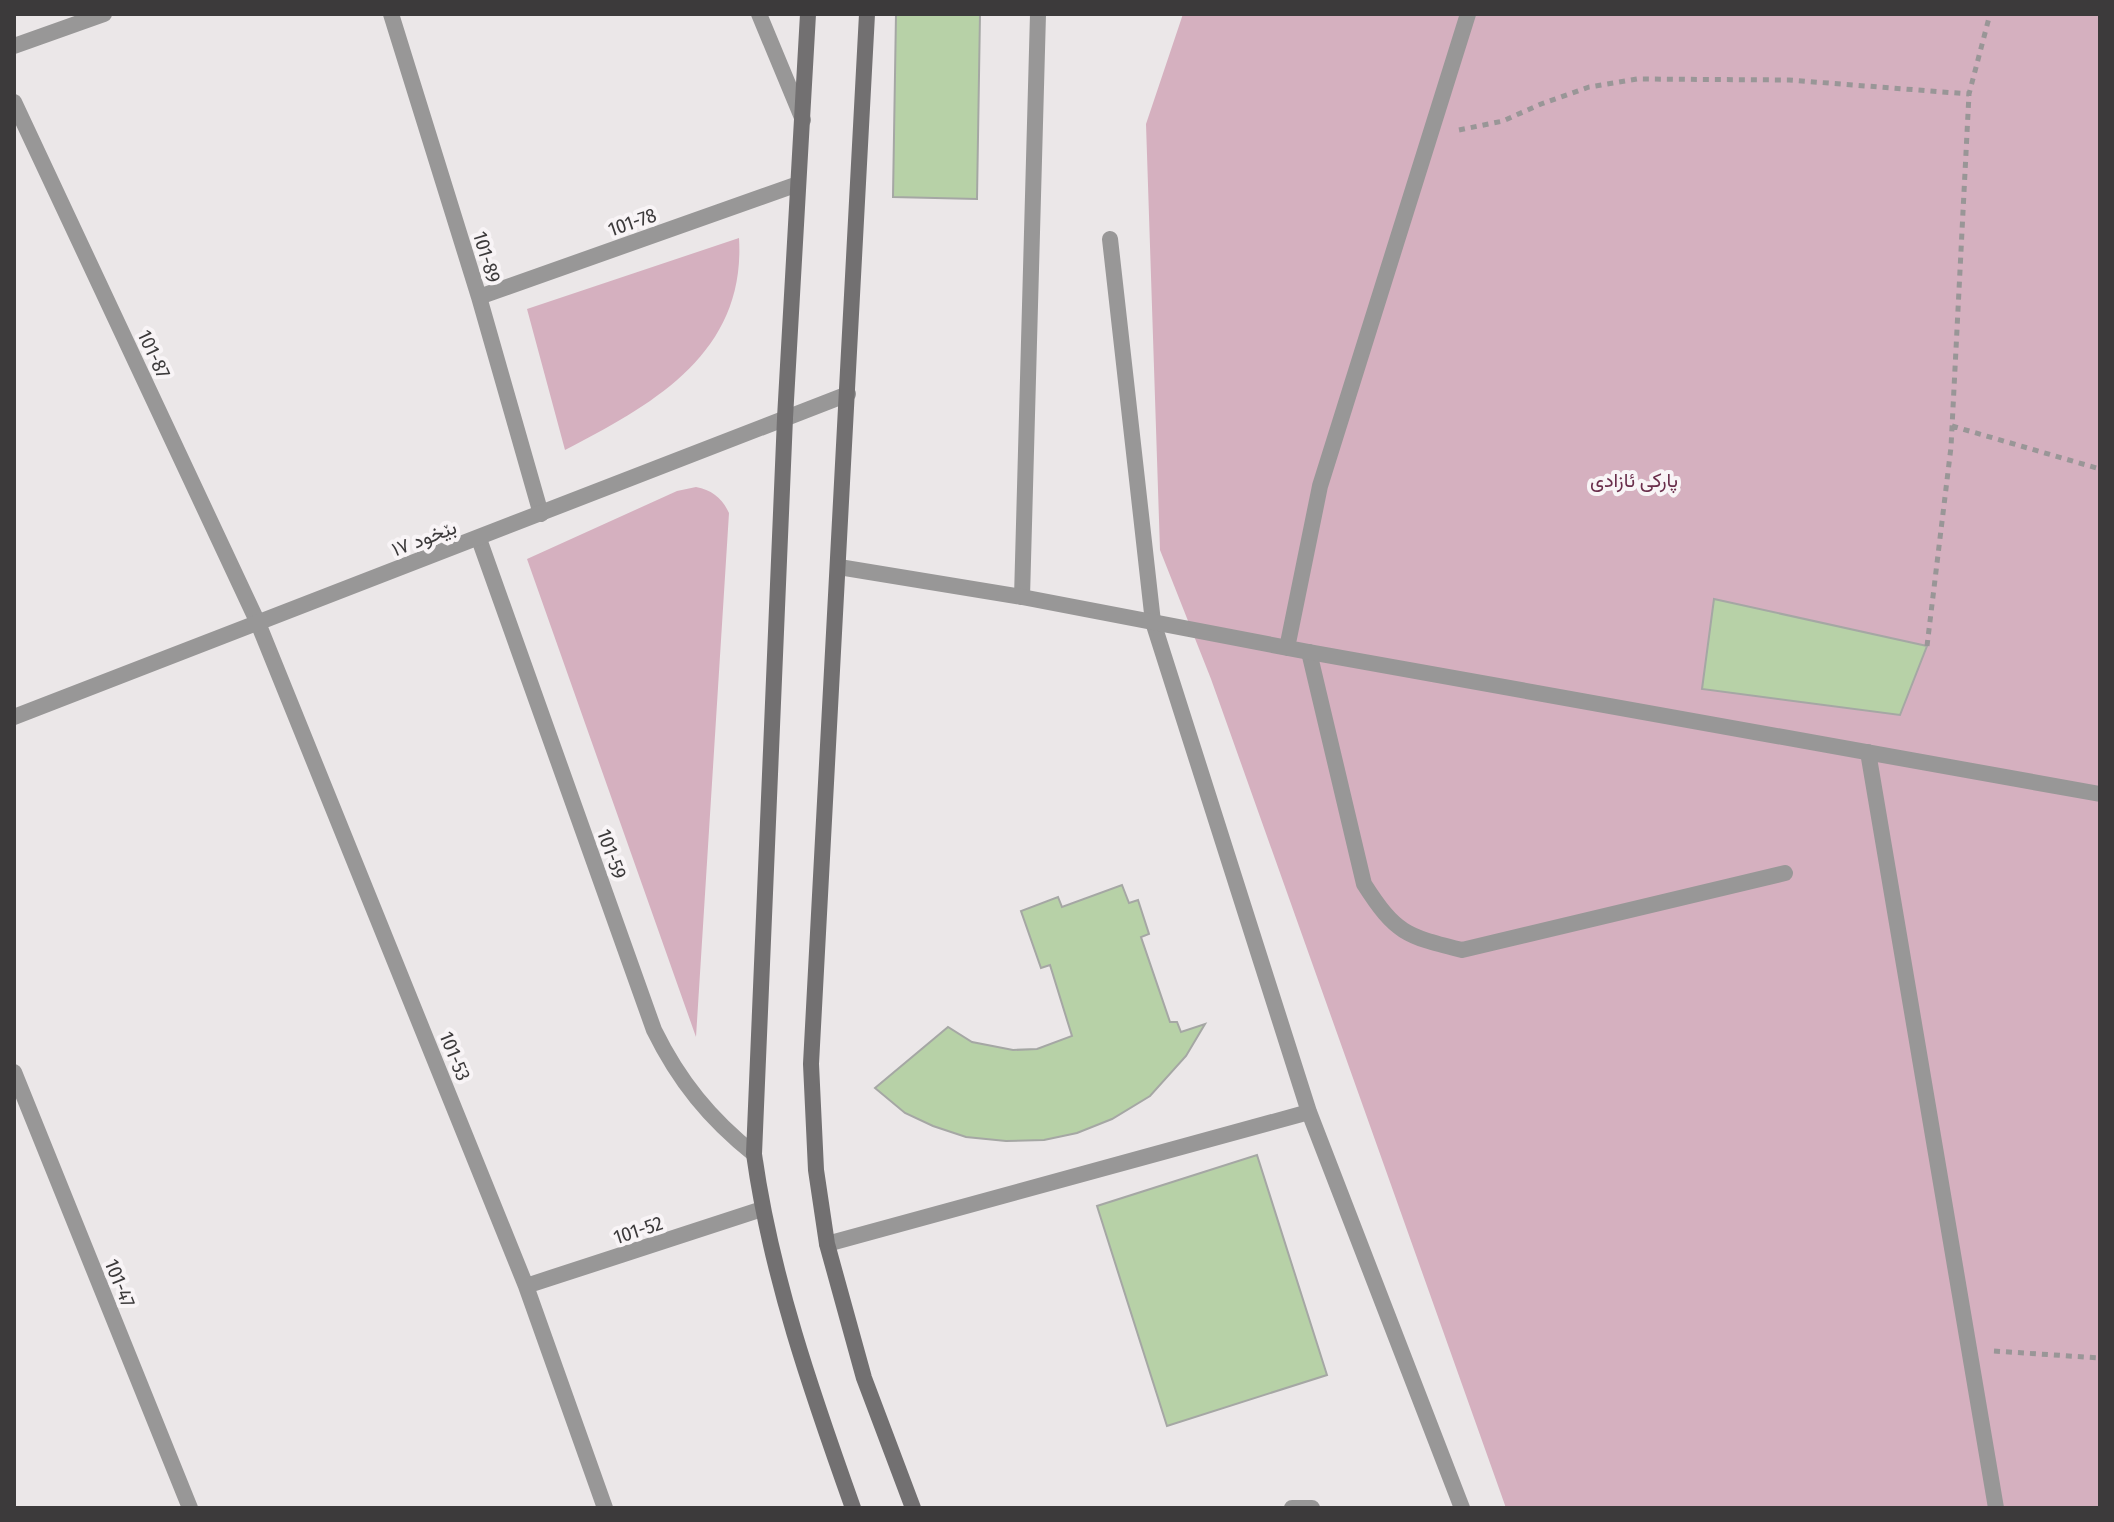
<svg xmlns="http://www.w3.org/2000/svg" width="2114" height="1522" viewBox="0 0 2114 1522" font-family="'Fira Sans Condensed',Vazirmatn,sans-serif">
  <rect width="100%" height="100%" fill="#ebe7e8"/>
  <path fill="#d5b0bf" d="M 1183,14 L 2100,14 L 2100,1508 L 1506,1508 L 1211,679 L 1160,550 L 1146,124 Z
    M 739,238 C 746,353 654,404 565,450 L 527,309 Z
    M 696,487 C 712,490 722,498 729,513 L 696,1037 L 527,559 L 677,491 Z"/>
  <path fill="#b7d1a7" stroke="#a5a7a4" stroke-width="2" d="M 896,14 L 980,14 L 977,199 L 893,197 Z
    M 1714,599 L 1927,646 L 1900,715 L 1702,689 Z
    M 1122,885 L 1129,903 L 1138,900 L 1149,934 L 1141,937 L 1170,1022 L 1177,1022 L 1181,1032 L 1205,1024 L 1186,1056 L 1150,1096 L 1112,1119 L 1077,1133 L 1044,1140 L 1006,1141 L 966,1137 L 933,1126 L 905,1113 L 875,1088 L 948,1027 L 972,1042 L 1013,1050 L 1037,1049 L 1072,1036 L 1050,965 L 1041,968 L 1021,911 L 1058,897 L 1062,907 Z
    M 1257,1155 L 1327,1375 L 1167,1426 L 1097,1206 Z"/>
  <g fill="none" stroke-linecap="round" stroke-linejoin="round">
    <path stroke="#999697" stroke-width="5" stroke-dasharray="6 6" stroke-linecap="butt" d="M 1459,130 L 1503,121 L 1541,104 L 1589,87 L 1637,79 L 1789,80 L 1969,94
      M 1952,426 L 2100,469
      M 1927,646 L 1951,447 L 1969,94 L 1990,14
      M 1994,1351 L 2100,1358"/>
    <path stroke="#989797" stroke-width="16" d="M 1110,239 L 1153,622 L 1309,1112 L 1462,1508
      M 1022,597 L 1038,14
      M 1309,652 L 1364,884 C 1396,934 1406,936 1462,950 L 1785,873
      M 827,1244 L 1309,1112
      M 1292,1508 L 1312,1508"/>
    <path stroke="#989797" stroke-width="16" d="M 391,14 L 479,297 L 541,514
      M 759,14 L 803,120
      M 14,46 L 104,14
      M 14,102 L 258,623 L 526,1286 L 605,1508
      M 479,297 L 798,184
      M 479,539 L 654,1030 C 679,1081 710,1119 754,1154
      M 839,567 L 1022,597 L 1309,652 L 2100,794
      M 1287,648 L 1320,486 L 1468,14
      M 1868,752 L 1996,1508
      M 14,1072 L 190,1508
      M 526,1286 L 762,1209"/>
    <path stroke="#989797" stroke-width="16" d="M 14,717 L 848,394"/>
    <path stroke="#727071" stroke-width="16" d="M 808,14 L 785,418 L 754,1154 C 771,1276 812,1393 853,1508
      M 867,14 L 811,1064 L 816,1170 L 827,1244 L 864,1378 L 913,1508"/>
  </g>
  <g text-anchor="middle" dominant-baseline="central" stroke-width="8" stroke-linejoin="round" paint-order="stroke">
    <g font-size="20" fill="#3c3a3b" stroke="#f8f4f6">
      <text transform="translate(632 222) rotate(-19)">101-78</text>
      <text transform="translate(487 257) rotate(73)">101-89</text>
      <text transform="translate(154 354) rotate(65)">101-87</text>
      <text transform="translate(424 538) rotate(-21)">بێخود ١٧</text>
      <text transform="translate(612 854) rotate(70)">101-59</text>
      <text transform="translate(455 1056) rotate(68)">101-53</text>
      <text transform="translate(638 1230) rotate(-18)">101-52</text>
      <text transform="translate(120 1283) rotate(68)">101-47</text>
    </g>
    <g font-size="20" fill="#6a2e4b" stroke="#f8f4f6">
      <text x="1634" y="480">پارکی ئازادی</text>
    </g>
  </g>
  <rect width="2114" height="1522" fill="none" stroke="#3c3a3b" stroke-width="32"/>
</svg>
